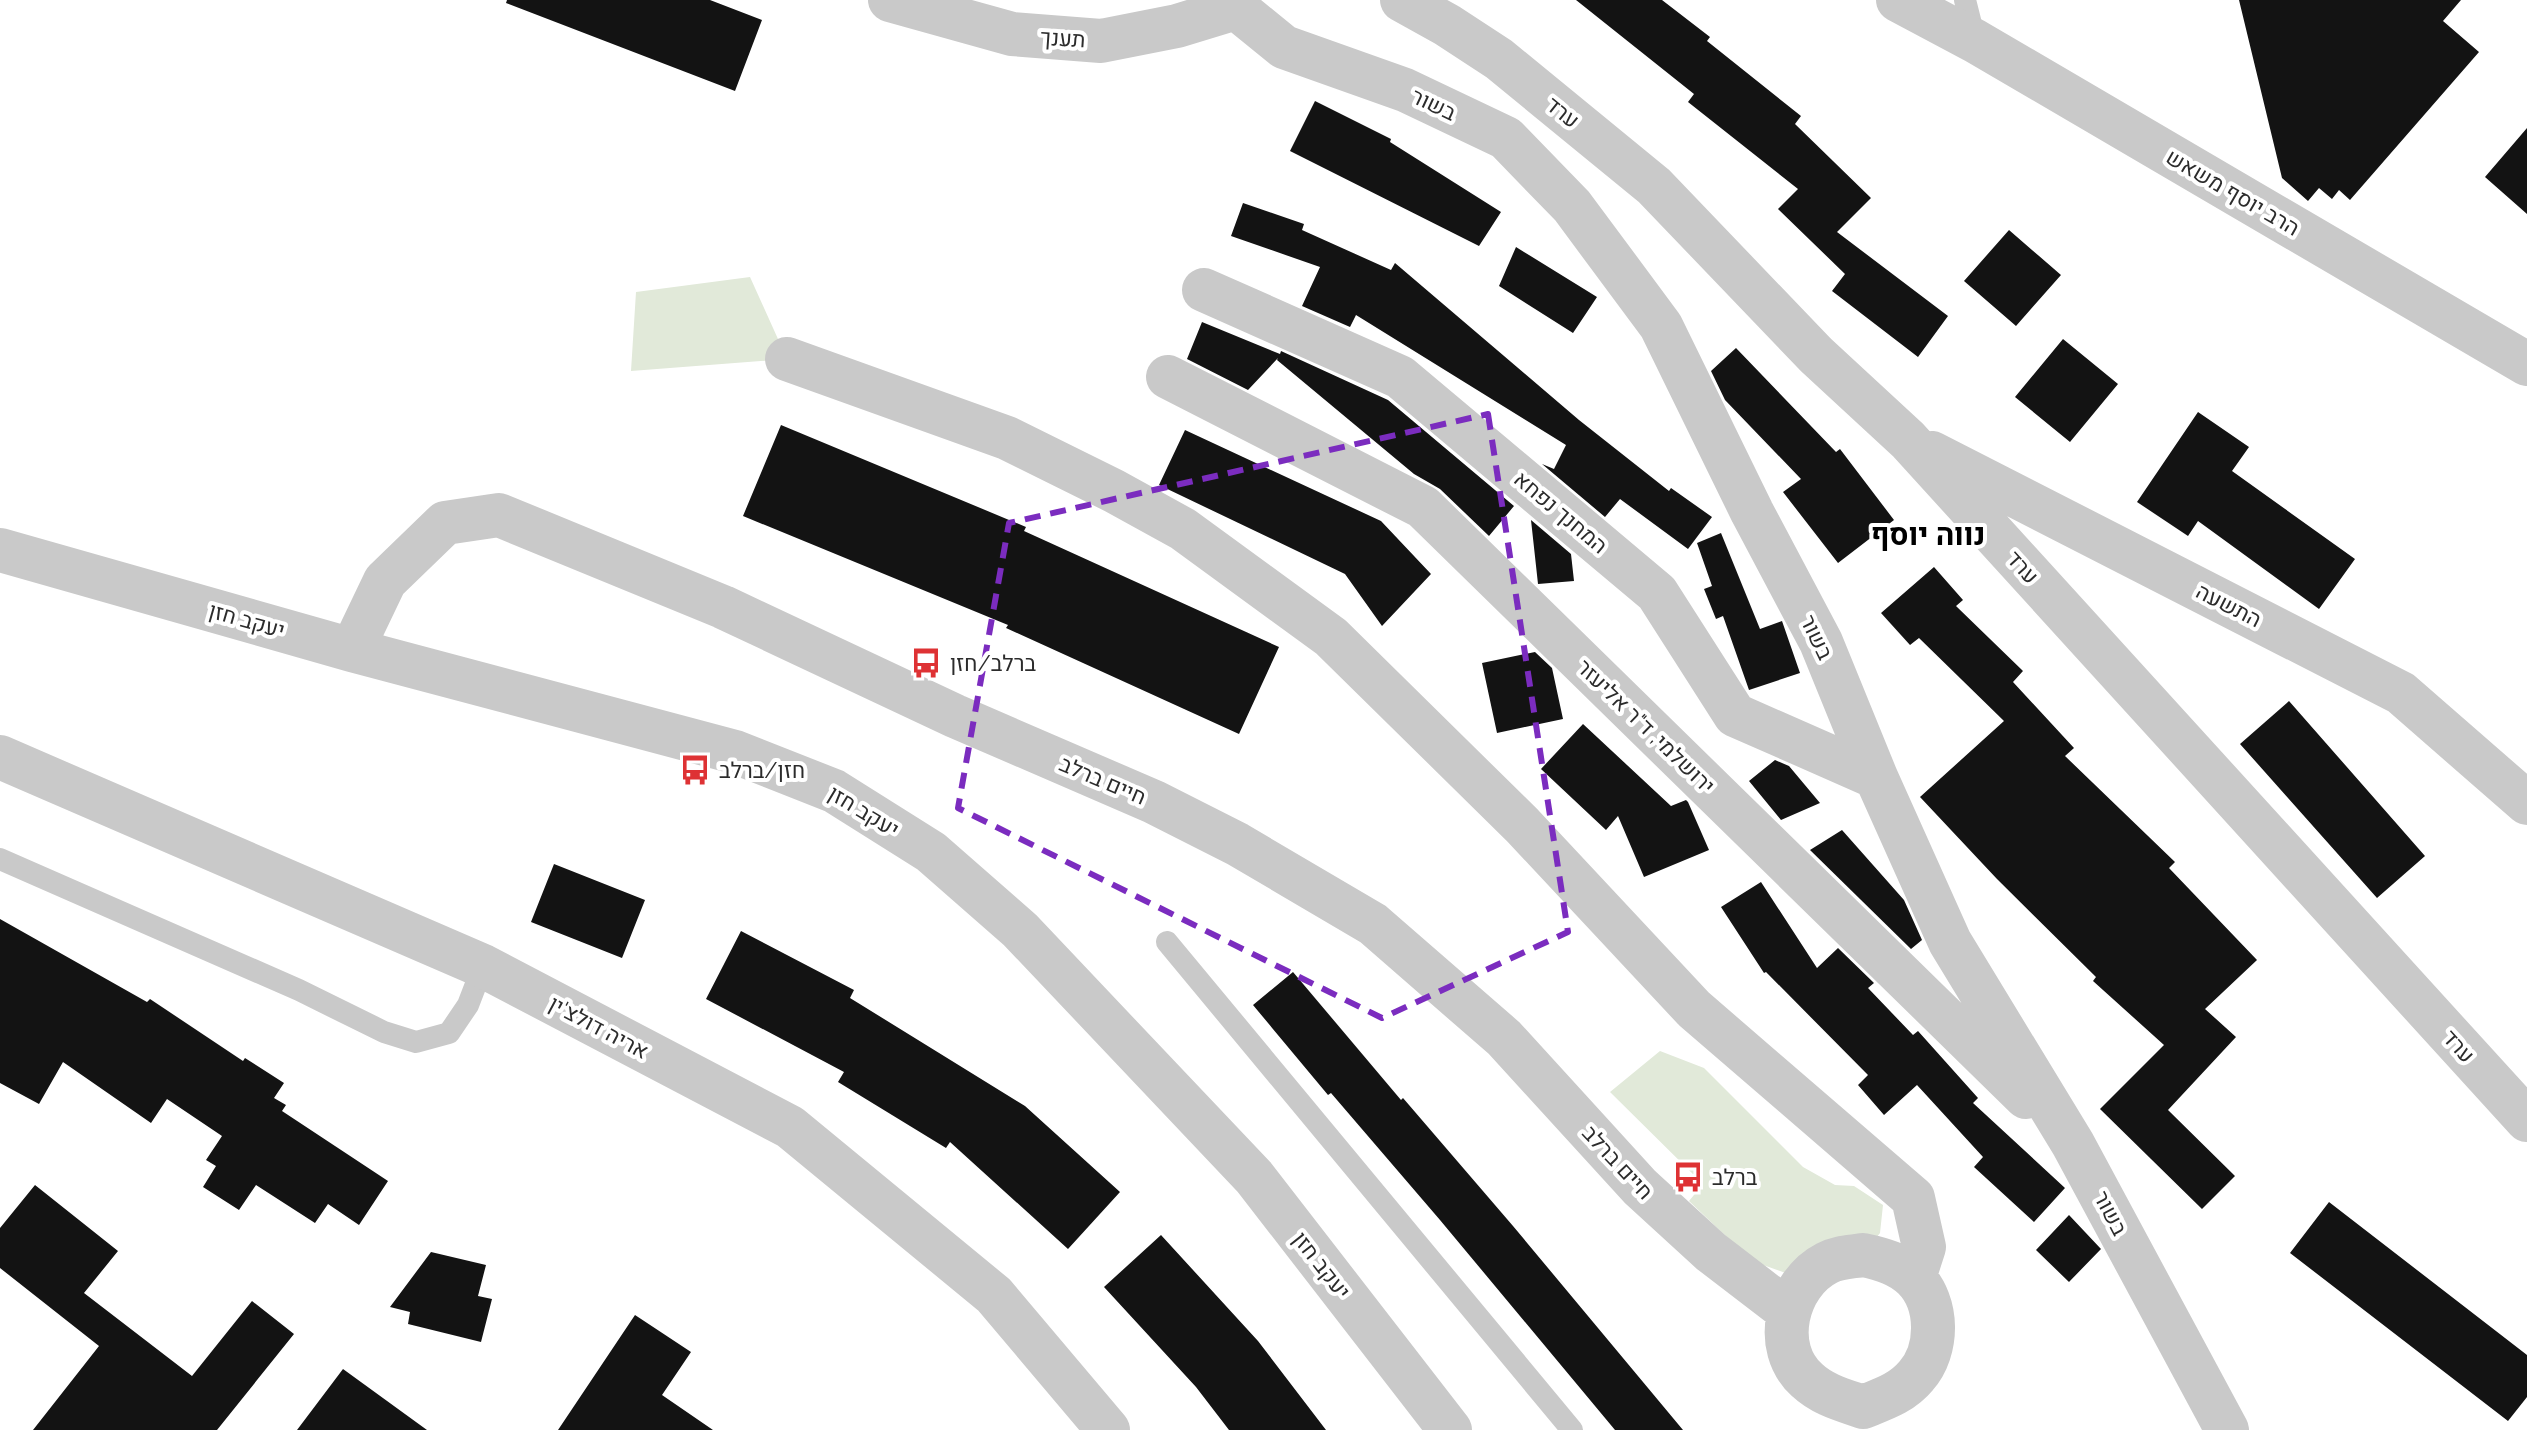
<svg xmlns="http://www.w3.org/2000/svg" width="2527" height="1430" viewBox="0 0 2527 1430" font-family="Raleway,Heebo,sans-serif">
  <rect width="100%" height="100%" fill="#fff"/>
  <path fill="#e1e9d9" d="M 750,277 L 787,359 L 631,371 L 636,292 Z
    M 1660,1051 L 1704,1068 L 1803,1167 L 1835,1185 L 1854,1186 L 1883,1205 L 1880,1233 L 1863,1255 L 1805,1280 L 1752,1261 L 1689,1201 L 1703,1184 L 1610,1092 Z"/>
  <path fill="#131313" d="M 507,0 L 710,0 L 762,20 L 735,91 L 506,3 Z
    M 1576,0 L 1662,0 L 1710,37 L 1707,41 L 1801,116 L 1795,124 L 1871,198 L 1837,232 L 1948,316 L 1918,357 L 1832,291 L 1845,274 L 1778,209 L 1798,189 L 1688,102 L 1694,94 Z
    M 2239,0 L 2461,0 L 2443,21 L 2479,52 L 2350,200 L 2339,190 L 2332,199 L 2319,188 L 2308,201 L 2282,178 Z
    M 1315,101 L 1391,139 L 1390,142 L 1501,212 L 1479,246 L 1290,151 Z
    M 2527,128 L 2527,214 L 2485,177 Z
    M 1243,203 L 1304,224 L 1302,230 L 1391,270 L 1395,263 L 1579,420 L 1669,491 L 1671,488 L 1712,517 L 1688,549 L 1620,499 L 1605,517 L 1542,464 L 1554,469 L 1566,445 L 1356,315 L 1350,327 L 1302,306 L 1320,267 L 1231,236 Z
    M 2009,230 L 2061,275 L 2016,326 L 1964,281 Z
    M 1516,247 L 1597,297 L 1573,333 L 1499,286 Z
    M 1202,322 L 1280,354 L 1281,351 L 1388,400 L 1514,506 L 1489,536 L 1440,489 L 1414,474 L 1277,360 L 1278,358 L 1248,390 L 1187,359 Z
    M 2063,339 L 2118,384 L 2070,442 L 2015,397 Z
    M 1736,348 L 1836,452 L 1840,449 L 1894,520 L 1838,563 L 1783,492 L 1801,479 L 1725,400 L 1711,371 Z
    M 2198,412 L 2249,447 L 2232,471 L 2355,559 L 2319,609 L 2198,521 L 2188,536 L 2137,502 Z
    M 781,425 L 1026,527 L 1024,531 L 1279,647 L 1239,734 L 1006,628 L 1008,625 L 743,516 Z
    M 1185,430 L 1381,521 L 1431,574 L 1382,626 L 1345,574 L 1159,485 Z
    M 1531,520 L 1571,554 L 1574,581 L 1538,584 Z
    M 1721,533 L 1760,629 L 1782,621 L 1800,673 L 1749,690 L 1723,616 L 1716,619 L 1704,589 L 1712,586 L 1697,543 Z
    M 1934,567 L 1963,600 L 1956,606 L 2023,671 L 2013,682 L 2074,748 L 2065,756 L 2175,862 L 2169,868 L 2257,960 L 2205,1009 L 2236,1037 L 2168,1110 L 2235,1176 L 2202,1209 L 2100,1109 L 2164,1045 L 2093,981 L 2096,977 L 1997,879 L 1920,797 L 2004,721 L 1919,638 L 1910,645 L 1881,613 Z
    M 1535,652 L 1552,668 L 1563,719 L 1497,733 L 1482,663 Z
    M 2289,701 L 2425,856 L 2377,898 L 2240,744 Z
    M 1583,724 L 1671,806 L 1686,800 L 1688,802 L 1709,850 L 1644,877 L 1618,816 L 1606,830 L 1541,769 Z
    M 1775,760 L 1789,766 L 1820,803 L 1781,820 L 1749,781 Z
    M 1842,830 L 1904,900 L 1922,940 L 1911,949 L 1810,850 Z
    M 554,864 L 645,900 L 622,958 L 531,922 Z
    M 1761,882 L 1817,968 L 1838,948 L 1874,983 L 1868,988 L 1913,1035 L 1918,1031 L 1978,1098 L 1973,1103 L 2065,1188 L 2034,1222 L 1974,1167 L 1983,1157 L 1917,1085 L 1884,1115 L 1858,1085 L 1868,1075 L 1766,972 L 1764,973 L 1721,907 Z
    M 0,919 L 147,1002 L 150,999 L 243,1061 L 245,1058 L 284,1083 L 274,1098 L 286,1105 L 282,1111 L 388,1181 L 359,1225 L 328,1204 L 315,1223 L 256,1185 L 239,1210 L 203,1187 L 216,1166 L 206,1160 L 222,1136 L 167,1099 L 151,1123 L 63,1062 L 39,1104 L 0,1083 Z
    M 741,931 L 854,990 L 850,998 L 1025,1106 L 1120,1192 L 1068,1249 L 950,1142 L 946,1148 L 838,1082 L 844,1072 L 706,999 Z
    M 1293,972 L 1401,1100 L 1403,1098 L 1513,1226 L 1683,1430 L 1615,1430 L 1440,1220 L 1331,1093 L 1328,1095 L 1253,1005 Z
    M 35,1185 L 118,1251 L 84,1293 L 192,1376 L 252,1301 L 294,1334 L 217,1430 L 33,1430 L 99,1346 L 0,1268 L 0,1228 Z
    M 2329,1202 L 2527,1355 L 2527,1397 L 2508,1421 L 2290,1253 Z
    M 2069,1215 L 2101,1249 L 2069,1282 L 2036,1250 Z
    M 1161,1235 L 1258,1341 L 1326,1430 L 1229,1430 L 1196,1387 L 1104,1287 Z
    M 431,1252 L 486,1265 L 478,1296 L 492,1299 L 481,1342 L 408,1324 L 410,1312 L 390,1307 Z
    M 635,1315 L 691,1352 L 662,1395 L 713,1430 L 558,1430 Z
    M 343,1369 L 427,1430 L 297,1430 Z"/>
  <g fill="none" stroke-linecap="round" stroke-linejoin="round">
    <path stroke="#c9c9c9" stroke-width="22" d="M 1965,0 L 1975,40
      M 0,859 L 299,990 L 384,1032 L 416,1042 L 449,1033 L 468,1005 L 483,966
      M 1167,942 L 1572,1430"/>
    <path stroke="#c9c9c9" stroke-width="44" d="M 890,0 L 1012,34 L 1101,41 L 1177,26 L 1236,8
      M 1402,0 L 1447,25 L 1499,59 L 1654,186 L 1816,355 L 1908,440 L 2527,1120
      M 1236,8 L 1284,47 L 1405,90 L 1506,138 L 1572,206 L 1661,326 L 1752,512 L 1821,642 L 1876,777 L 1950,942 L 2073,1144 L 2227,1430
      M 1204,290 L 1400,377 L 1657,593 L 1735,715 L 1876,777
      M 787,359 L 1007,438 L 1114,491 L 1183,529 L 1331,637 L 1522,825 L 1694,1009 L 1913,1198 L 1924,1247 L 1914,1278
      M 1168,377 L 1423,507 L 2026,1097
      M 1932,453 L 2401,693 L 2527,803
      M 0,550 L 352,650 L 735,752 L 834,791 L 931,852 L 1020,930 L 1254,1177 L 1450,1430
      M 352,650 L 385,581 L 445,523 L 499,515 L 723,607 L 955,716 L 1154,802 L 1237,844 L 1373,924 L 1504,1038 L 1640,1187 L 1711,1252 L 1788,1311
      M 0,757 L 483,966 L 790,1127 L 994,1295 L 1108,1430
      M 1863,1255 C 1882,1259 1900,1264 1914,1278 C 1939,1303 1939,1350 1916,1376 C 1902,1393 1883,1399 1863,1407 C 1843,1400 1823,1395 1807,1380 C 1771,1348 1786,1284 1827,1263 C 1838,1257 1851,1257 1863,1255 Z"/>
    <path stroke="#c9c9c9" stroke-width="44" d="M 1898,0 L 1975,41 L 2527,364"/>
  </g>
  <path fill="none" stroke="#7b2cbf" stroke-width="6" stroke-dasharray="16 10" stroke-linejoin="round" d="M 1488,414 L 1568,932 L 1382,1018 L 958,808 L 1009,523 Z"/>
  <defs>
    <g id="bus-bare" transform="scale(2.4)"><path d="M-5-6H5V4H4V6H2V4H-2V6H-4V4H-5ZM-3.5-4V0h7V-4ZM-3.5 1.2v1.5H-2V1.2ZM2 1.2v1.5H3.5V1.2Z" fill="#de3234" stroke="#fff" stroke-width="2.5" paint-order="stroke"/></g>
  </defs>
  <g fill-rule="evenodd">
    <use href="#bus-bare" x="926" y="663"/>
    <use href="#bus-bare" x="695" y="770"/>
    <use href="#bus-bare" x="1688" y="1177"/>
  </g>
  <g text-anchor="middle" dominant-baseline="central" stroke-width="8" stroke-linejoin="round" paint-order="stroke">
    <g font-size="22" fill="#2c2c2c" stroke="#fff">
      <text transform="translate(1063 38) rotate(4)">תענך</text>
      <text transform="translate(1434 104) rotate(25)">בשור</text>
      <text transform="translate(1563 112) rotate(39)">ערד</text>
      <text transform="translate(2233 192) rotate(30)">הרב יוסף משאש</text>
      <text transform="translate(1561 512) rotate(40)">המחנך נפחא</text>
      <text transform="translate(2023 567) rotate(48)">ערד</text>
      <text transform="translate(2229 605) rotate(27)">התשעה</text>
      <text transform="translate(247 620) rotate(16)">יעקב חזן</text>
      <text transform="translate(1817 637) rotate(64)">בשור</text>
      <text transform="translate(1646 726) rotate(44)">ירושלמי, ד"ר אליעזר</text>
      <text transform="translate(1103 780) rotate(23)">חיים ברלב</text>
      <text transform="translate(864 811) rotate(31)">יעקב חזן</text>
      <text transform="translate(599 1027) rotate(28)">אריה דולצ'ין</text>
      <text transform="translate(2459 1046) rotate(48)">ערד</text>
      <text transform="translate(1618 1162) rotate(47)">חיים ברלב</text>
      <text transform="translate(2111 1213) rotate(62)">בשור</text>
      <text transform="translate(1322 1265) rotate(52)">יעקב חזן</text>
    </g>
    <g font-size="22" fill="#2c2c2c" stroke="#fff" text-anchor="start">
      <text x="950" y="663">ברלב/חזן</text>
      <text x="719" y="770">חזן/ברלב</text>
      <text x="1712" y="1177">ברלב</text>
    </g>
    <g font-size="30" font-weight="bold" fill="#000" stroke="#fff">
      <text x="1928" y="534">נווה יוסף</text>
    </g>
  </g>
</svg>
